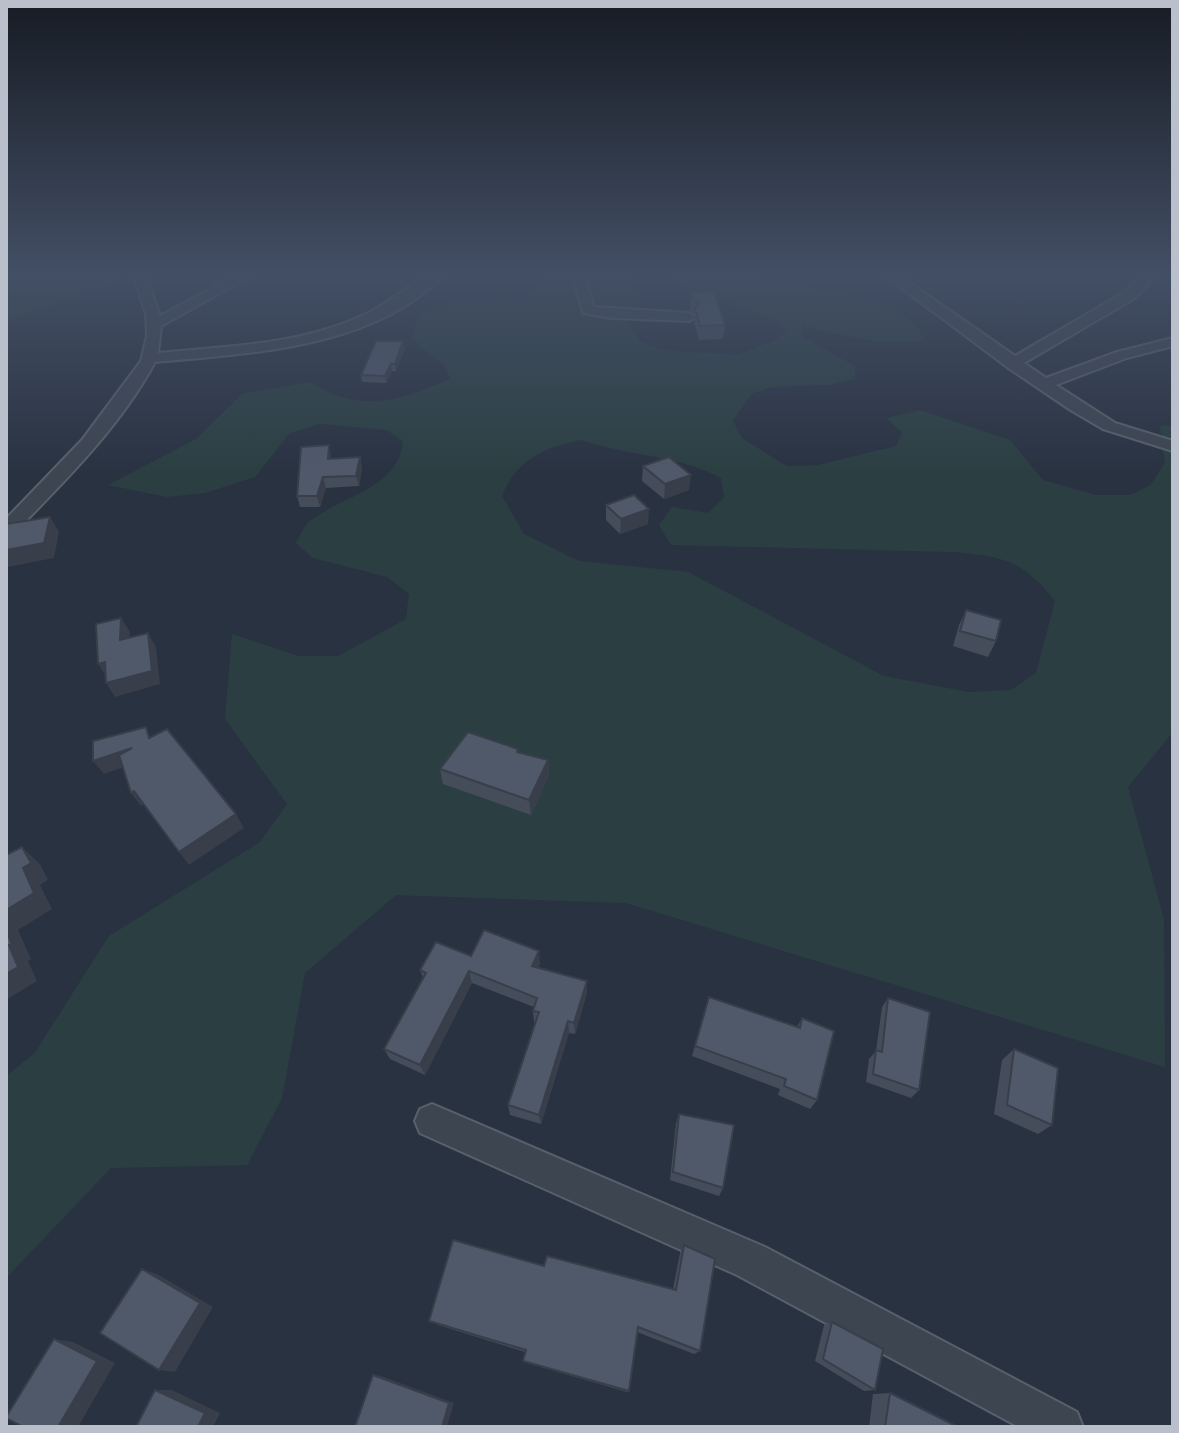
<svg xmlns="http://www.w3.org/2000/svg" width="1179" height="1433" viewBox="0 0 1179 1433" font-family="'Open Sans',sans-serif">
  <rect width="100%" height="100%" fill="#293241"/>
  <path fill="#2b3f42" fill-rule="evenodd" d="M 6,274 L 116,274 L 122,280 L 6,321 Z
    M 555,274 L 624,274 L 630,278 L 637,300 L 626,319 L 640,341 L 659,349 L 684,352 L 739,354 L 775,341 L 786,332 L 780,322 L 686,286 L 665,274 L 744,274 L 756,279 C 796,287 911,296 924,340 C 883,347 842,336 802,325 L 801,336 L 855,366 L 855,379 L 829,385 L 772,387 L 751,394 L 733,421 L 742,438 L 787,466 L 818,465 L 896,446 L 902,432 L 886,418 L 920,410 L 1010,440 L 1043,480 L 1096,495 L 1130,495 L 1151,485 L 1165,462 L 1160,426 L 1173,426 L 1173,732 L 1128,787 L 1164,919 L 1165,1067 L 626,903 L 396,895 L 305,973 L 282,1098 L 247,1165 L 111,1168 L 6,1278 L 6,1076 L 34,1054 L 109,936 L 259,843 L 287,804 L 225,719 L 232,634 L 298,656 L 338,656 L 406,619 L 409,594 L 387,577 L 313,558 L 296,543 C 300,536 304,526 310,521 C 342,496 399,488 403,442 L 387,430 L 320,424 L 290,433 L 255,477 L 205,493 L 167,497 L 108,485 L 196,439 L 242,394 L 311,382 C 359,415 402,400 450,379 L 446,367 L 411,339 L 418,317 L 454,302 L 526,299 L 543,280 ZM 581,440 C 627,456 678,455 721,478 L 724,497 L 708,513 L 672,507 L 659,525 L 671,545 L 954,552 C 1004,557 1023,560 1055,601 L 1036,673 L 1011,690 L 969,692 L 884,676 L 688,572 L 579,561 L 524,534 L 502,496 C 515,461 545,447 581,440 Z"/>
  <g fill="none" stroke-linecap="round" stroke-linejoin="round">
    <g stroke="#58606b" stroke-width="4">
      <path id="minor" d="M 133,274 L 145,274 L 160,316 L 239,274 L 254,274 L 161,326 L 158,353 C 229,346 304,345 370,312 C 393,301 420,273 445,274 C 373,349 251,353 155,362 C 120,427 64,482 13,534 L 6,536 L 6,519 L 82,440 L 141,361 L 147,336 L 146,314 Z
        M 572,274 L 584,274 L 594,307 L 689,313 L 696,317 L 689,321 L 612,318 L 583,313 Z
        M 883,274 L 897,274 L 1015,356 L 1125,292 L 1142,274 L 1154,274 L 1148,285 L 1135,298 L 1024,363 L 1046,378 L 1117,352 L 1173,338 L 1173,346 L 1127,358 L 1056,385 L 1115,423 L 1173,441 L 1173,451 L 1103,429 L 1069,409 L 1007,367 Z
        M 432,1104 L 765,1247 L 1077,1412 L 1083,1427 L 1019,1427 L 737,1275 L 420,1133 L 415,1121 L 420,1109 Z"/>
    </g>
    <use href="#minor" fill="#3d4551" fill-rule="evenodd"/>
  </g>
  <path fill="#454d5b" d="M 691,292 L 725,325 L 723,339 L 699,340 L 694,322 L 695,313 L 691,311 L 690,305 Z
    M 405,348 L 396,371 L 392,371 L 386,383 L 362,382 L 361,375 Z
    M 329,445 L 331,459 L 360,457 L 362,468 L 359,486 L 326,488 L 320,507 L 300,507 L 297,496 Z
    M 643,466 L 689,490 L 664,499 L 642,481 Z
    M 606,505 L 648,524 L 620,534 L 606,520 Z
    M 966,610 L 996,641 L 988,657 L 953,646 L 959,625 Z
    M 518,749 L 519,752 L 548,760 L 549,775 L 531,815 L 443,784 L 440,769 Z
    M 471,956 L 540,963 L 538,968 L 587,993 L 575,1034 L 569,1033 L 541,1124 L 510,1115 L 508,1105 L 535,1022 L 534,1022 L 533,1011 L 534,1007 L 472,983 L 425,1075 L 390,1059 L 384,1049 L 423,978 L 420,970 Z
    M 709,997 L 797,1027 L 802,1018 L 817,1100 L 810,1109 L 778,1095 L 780,1089 L 692,1056 Z
    M 888,998 L 919,1090 L 911,1098 L 866,1082 L 869,1059 L 876,1051 L 882,1007 Z
    M 1014,1049 L 1052,1125 L 1038,1134 L 994,1114 L 1002,1060 Z
    M 679,1114 L 723,1188 L 719,1196 L 670,1180 L 676,1123 Z
    M 684,1245 L 700,1351 L 694,1354 L 637,1332 L 629,1391 L 627,1392 L 527,1363 L 523,1361 L 525,1352 L 438,1325 L 429,1321 L 544,1266 L 673,1289 L 680,1253 Z
    M 832,1322 L 875,1390 L 864,1391 L 815,1361 L 824,1325 Z
    M 890,1393 L 958,1427 L 869,1427 L 873,1394 Z"/>
  <path fill="#383e4a" d="M 403,341 L 405,348 L 396,371 L 395,364 Z
    M 391,364 L 392,371 L 386,383 L 385,376 Z
    M 329,445 L 331,456 L 330,470 L 328,459 Z
    M 360,457 L 362,468 L 359,486 L 356,476 Z
    M 691,475 L 689,490 L 664,499 L 665,484 Z
    M 323,477 L 326,488 L 320,507 L 317,496 Z
    M 649,509 L 648,524 L 620,534 L 621,519 Z
    M 50,517 L 59,532 L 54,558 L 8,567 L 6,564 L 6,550 Z
    M 121,618 L 130,632 L 128,654 L 120,640 Z
    M 148,633 L 156,647 L 160,684 L 115,697 L 106,683 Z
    M 105,662 L 107,678 L 98,664 Z
    M 132,748 L 141,761 L 104,774 L 93,761 Z
    M 548,760 L 549,775 L 531,815 L 529,800 Z
    M 134,791 L 144,804 L 141,806 L 131,793 Z
    M 236,814 L 244,828 L 189,865 L 179,852 Z
    M 22,847 L 40,864 L 48,880 L 40,885 L 52,909 L 18,930 L 31,959 L 28,961 L 37,981 L 6,1000 L 6,974 L 9,945 L 6,930 L 6,910 L 23,868 Z
    M 539,951 L 540,963 L 533,978 L 532,966 Z
    M 469,971 L 472,983 L 425,1075 L 420,1065 Z
    M 587,981 L 587,993 L 575,1034 L 574,1023 Z
    M 568,1021 L 569,1033 L 541,1124 L 539,1115 Z
    M 142,1269 L 157,1274 L 213,1307 L 175,1372 L 159,1370 Z
    M 54,1339 L 73,1342 L 115,1363 L 78,1427 L 58,1427 Z
    M 373,1375 L 381,1376 L 454,1403 L 447,1427 L 442,1427 Z
    M 155,1390 L 172,1390 L 220,1413 L 213,1427 L 198,1427 Z"/>
  <path fill="#50596a" stroke="#383e4a" stroke-width="2" d="M 691,292 L 714,292 L 725,325 L 700,326 L 695,308 L 700,303 L 692,298 Z
    M 376,341 L 403,341 L 395,364 L 391,364 L 385,376 L 361,375 Z
    M 329,445 L 328,459 L 360,457 L 356,476 L 323,477 L 317,496 L 297,496 L 301,447 Z
    M 669,457 L 691,475 L 665,484 L 643,466 Z
    M 634,495 L 649,509 L 621,519 L 606,505 Z
    M 50,517 L 44,543 L 6,550 L 6,524 Z
    M 966,610 L 1001,620 L 996,641 L 960,631 Z
    M 121,618 L 120,640 L 148,633 L 152,671 L 106,683 L 105,662 L 98,664 L 96,624 Z
    M 146,727 L 149,738 L 167,729 L 236,814 L 179,852 L 134,791 L 131,793 L 119,755 L 132,748 L 93,761 L 93,741 Z
    M 468,732 L 518,749 L 517,752 L 548,760 L 529,800 L 440,769 Z
    M 22,847 L 31,863 L 23,868 L 34,893 L 6,910 L 6,855 Z
    M 6,930 L 12,944 L 9,945 L 18,967 L 6,974 Z
    M 484,930 L 539,951 L 532,966 L 587,981 L 574,1023 L 568,1021 L 539,1115 L 508,1105 L 539,1012 L 533,1011 L 537,998 L 469,971 L 420,1065 L 384,1049 L 426,973 L 420,970 L 436,942 L 471,956 Z
    M 709,997 L 800,1028 L 802,1018 L 834,1031 L 817,1100 L 784,1086 L 786,1079 L 695,1046 Z
    M 888,998 L 930,1012 L 919,1090 L 873,1074 L 876,1050 L 882,1052 Z
    M 1014,1049 L 1058,1068 L 1052,1125 L 1007,1105 Z
    M 679,1114 L 734,1125 L 723,1188 L 673,1172 Z
    M 453,1240 L 544,1266 L 547,1256 L 676,1290 L 684,1245 L 715,1259 L 700,1351 L 638,1327 L 629,1391 L 523,1361 L 526,1350 L 429,1321 Z
    M 142,1269 L 200,1303 L 159,1370 L 100,1333 Z
    M 832,1322 L 883,1349 L 875,1390 L 823,1359 Z
    M 54,1339 L 97,1361 L 58,1427 L 23,1427 L 6,1418 L 6,1417 Z
    M 373,1375 L 449,1403 L 442,1427 L 355,1427 Z
    M 155,1390 L 205,1413 L 198,1427 L 136,1427 Z
    M 890,1393 L 958,1427 L 885,1427 Z"/>
  <linearGradient id="sky" x2="0" y2="1"><stop stop-color="#171c24"/><stop offset="0.58" stop-color="#434f65"/><stop offset="1" stop-color="#434f65" stop-opacity="0"/></linearGradient>
  <rect width="1179" height="474" fill="url(#sky)"/>
  <rect width="1179" height="1433" fill="none" stroke="#bac0cb" stroke-width="16"/>
</svg>
